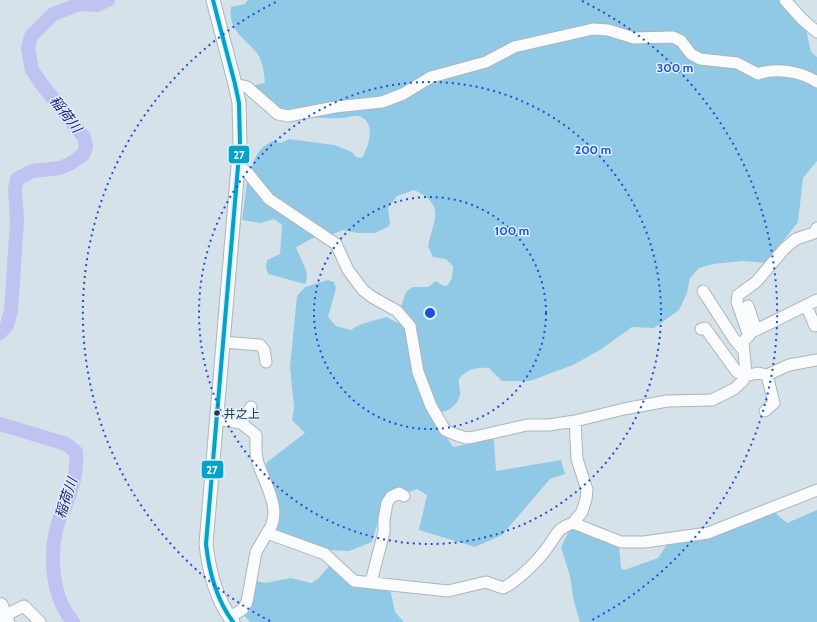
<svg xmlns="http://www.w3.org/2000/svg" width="817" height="622" viewBox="0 0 817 622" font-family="Cabin,'Noto Sans JP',sans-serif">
  <rect width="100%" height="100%" fill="#d6e2e9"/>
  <path fill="#90c9e6" d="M 248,0 L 780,0 L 806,29 L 811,52 L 817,57 L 817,161 L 803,178 L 798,222 L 766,263 L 742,261 L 713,264 L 699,268 L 690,278 L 687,293 L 679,310 L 654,328 L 632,327 L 600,350 L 573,365 L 530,381 L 502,381 L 489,368 C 477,367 466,369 459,379 C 458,385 461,390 460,395 C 458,405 447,413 438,412 L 422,378 L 410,316 L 401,306 L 406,292 L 412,287 L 428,287 L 436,281 L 444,286 L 448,285 L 452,278 L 453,266 L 446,259 L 433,257 L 428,246 C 433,220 447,205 414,190 L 397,196 L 388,208 L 390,223 L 388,227 L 375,233 L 357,233 L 343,230 L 331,235 L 313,238 L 296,247 C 299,258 312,273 305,284 L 268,274 L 266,268 L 267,260 L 280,254 L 282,225 L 274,219 L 261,223 L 242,220 L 248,175 L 257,154 L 263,147 L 272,141 L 281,143 L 289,139 L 334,145 L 352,152 L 356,157 L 362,158 C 369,146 377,121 358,116 C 353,115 347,118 343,118 C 331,119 291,117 282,113 C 273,108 260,93 252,86 L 265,83 C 264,73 263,60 256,52 C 244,37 228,31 231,7 L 245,4 Z
    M 328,280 L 334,282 L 336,288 L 328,317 L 336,326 L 351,330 C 360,323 374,321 386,317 L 402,325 L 409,334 L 409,351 L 425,406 L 453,447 L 494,439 L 496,471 L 561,460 L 565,474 L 550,479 L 502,535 L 475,547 L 419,530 L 427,495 L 417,489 L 384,502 L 372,542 L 349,551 L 325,550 L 274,530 L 266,463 L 305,433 L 292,420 L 294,407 L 290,367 L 297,296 L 305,287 Z
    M 817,510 L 817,622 L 580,622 L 574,602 L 570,576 L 561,547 L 568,533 L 576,527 L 619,546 L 621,568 L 624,570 L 658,558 L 668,543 L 773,511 L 787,523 Z
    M 330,565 L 350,581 L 390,588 L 395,612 L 404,622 L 250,622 L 244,615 L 255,581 L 266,583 L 291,578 L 311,583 L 318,579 Z"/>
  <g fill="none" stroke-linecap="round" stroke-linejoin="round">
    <path stroke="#c0c2f1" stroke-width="14" d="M 0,333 L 7,325 L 11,311 L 17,221 L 15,189 L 17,179 L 32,171 L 60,168 L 71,163 L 83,155 L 86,147 L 84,137 L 43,86 L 32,70 L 28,48 L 31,36 L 53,14 L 80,4 L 97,5 L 108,0
      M 0,424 L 66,444 L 76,452 C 78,472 72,491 64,509 C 62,513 59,518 58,523 C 49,555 51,596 73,622"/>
    <g stroke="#acb5bb" stroke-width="13">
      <path id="minor" d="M 785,0 L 802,19 L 817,32
        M 235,84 L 247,87 L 278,114 L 288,116 L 335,107 L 382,102 L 403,94 L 431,77 L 486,62 L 514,47 L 593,29 L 608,30 L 634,38 L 673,37 L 681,41 L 691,54 L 700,59 L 737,63 L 758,74 C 776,67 802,72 817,82
        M 239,167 L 247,172 L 269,199 L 336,244 L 348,270 L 363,290 L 372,297 L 397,311 L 410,326 L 418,372 L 431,406 L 445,430 L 454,434 L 466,438 L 474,437 L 527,425 L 549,425 L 575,421 L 624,409 L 667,401 L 712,400 L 734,389 L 743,381 L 746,373 L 743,342 L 752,332 L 817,300
        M 703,291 L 734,339 L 743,350
        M 806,305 L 815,326
        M 748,306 L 756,330
        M 701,329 L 705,328 L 737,372 L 745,376 L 758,373 L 767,375 L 789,365 L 817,360
        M 749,336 L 737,302 L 738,295 L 756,282 L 785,248 L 796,239 L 814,233 L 817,228
        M 223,342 L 260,345 L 264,350 L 266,362
        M 765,411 L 774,403 L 767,375
        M 216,419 L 241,423 L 256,435 C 256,444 255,454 258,463 C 265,484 284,512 267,533
        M 241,423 L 251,407
        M 573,523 L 582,512 L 586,499 L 587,490 L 577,459 L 575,421
        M 371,582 L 384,532 L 384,520 L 387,503 L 391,497 L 399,493 L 404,496
        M 10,613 L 24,606 L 40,622
        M 230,617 L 243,609 L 247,602 L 256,552 L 267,533 L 325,554 L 354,581 L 448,591 L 486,582 L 503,588 C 516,582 538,561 547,548 C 557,535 556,529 573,523 L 621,542 L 644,542 L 708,533 L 817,490"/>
    </g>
    <g stroke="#acb5bb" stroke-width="15">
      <path id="major" d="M 213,0 L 235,84 L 239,103 L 240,143 L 206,544 C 209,572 216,599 233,622"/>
    </g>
    <g stroke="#acb5bb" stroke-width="18">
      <path id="highway" d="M 0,606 L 6,622"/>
    </g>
    <use href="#minor" stroke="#f9fbfc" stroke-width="11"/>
    <use href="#major" stroke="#f9fbfc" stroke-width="13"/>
    <use href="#highway" stroke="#f9fbfc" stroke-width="16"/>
    <g stroke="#dbf1fe" stroke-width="7">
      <path id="bus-1" d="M 213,0 L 235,84 L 239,103 L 240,143 L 206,544 C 209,572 216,599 233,622"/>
    </g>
    <use href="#bus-1" stroke="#02a3c7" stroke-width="4"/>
  </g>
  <g fill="none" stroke="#1d4ed8" stroke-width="2" stroke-dasharray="2 4">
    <circle cx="430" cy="313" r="116"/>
    <circle cx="430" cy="313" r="231"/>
    <path d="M270 621A347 347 0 0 1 278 1M582 1A347 347 0 0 1 590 621"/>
  </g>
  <circle fill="#2c353a" stroke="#dbf1fe" stroke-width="1.5" cx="217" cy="413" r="3.5"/>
  <g text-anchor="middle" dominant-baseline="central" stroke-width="3" stroke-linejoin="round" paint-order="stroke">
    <g font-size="12" fill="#2c353a" stroke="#dbf1fe" text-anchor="start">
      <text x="224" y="413">井之上</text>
    </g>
    <g font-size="14" font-style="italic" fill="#2c156f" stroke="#dbf1fe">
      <text transform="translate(66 114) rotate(53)">稲荷川</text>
      <text transform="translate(66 498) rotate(-72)">稲荷川</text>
    </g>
  </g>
  <circle cx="430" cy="313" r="6" fill="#1d4ed8" stroke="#dbf1fe" stroke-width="2"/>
  <g font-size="12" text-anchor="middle" font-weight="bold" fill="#1d4ed8" stroke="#dbf1fe" stroke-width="3" stroke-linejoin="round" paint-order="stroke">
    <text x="675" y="72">300 m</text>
    <text x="593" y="154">200 m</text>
    <text x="512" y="235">100 m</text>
  </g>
  <g stroke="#dbf1fe" stroke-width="1.5">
    <rect x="228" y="145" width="22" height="19" rx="4" fill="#02a3c7"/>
    <rect x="201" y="460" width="23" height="19" rx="4" fill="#02a3c7"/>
  </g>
  <g font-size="11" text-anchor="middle" font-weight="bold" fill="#fff">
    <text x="239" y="159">27</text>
    <text x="212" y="474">27</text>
  </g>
</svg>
